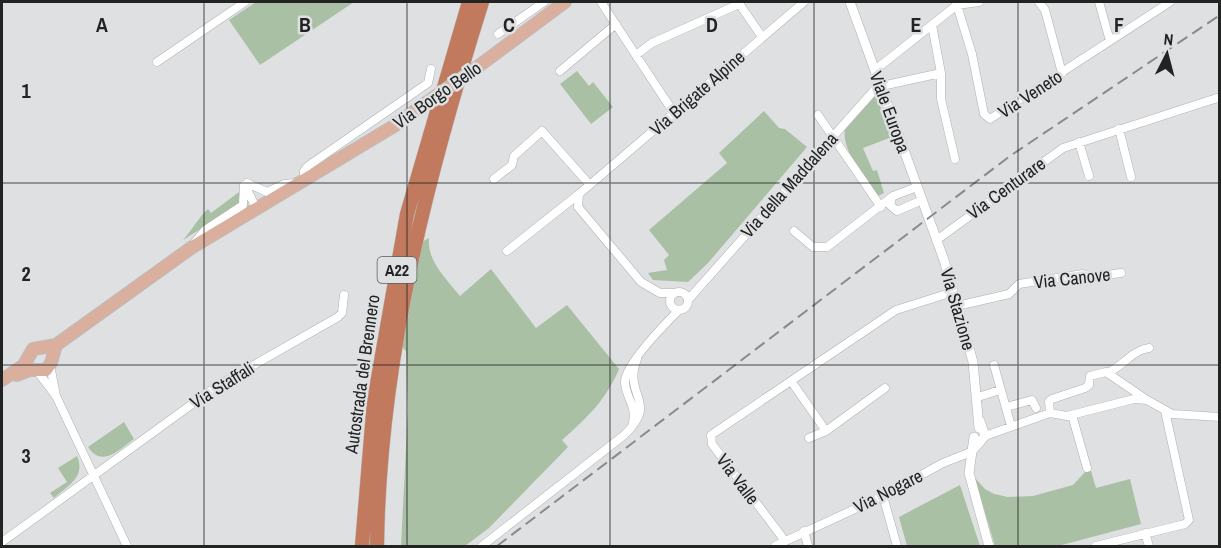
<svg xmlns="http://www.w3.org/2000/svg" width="1221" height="548" viewBox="0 0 1221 548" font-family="'Archivo Narrow',sans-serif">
  <rect width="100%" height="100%" fill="#dee0e2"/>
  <path fill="#a9c0a5" d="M 256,2 L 354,2 L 260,65 L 229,20 Z
    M 577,71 L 589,86 L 593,82 L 613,107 L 591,124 L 560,84 Z
    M 876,95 L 892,137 L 863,148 L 873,171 L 877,170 L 884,193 L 878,196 C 866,178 841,151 845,129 Z
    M 764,111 L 779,128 L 785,129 L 807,147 L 708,263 L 688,282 L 653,280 L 648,273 L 667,270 L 664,260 L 669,255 L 649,230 L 727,163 L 719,153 Z
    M 239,192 L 241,199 L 237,206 L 183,240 C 192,230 199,217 208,209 L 211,213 Z
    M 429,238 C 427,262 446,278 460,296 L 491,269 L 536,328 L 567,305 L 619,369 C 606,400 587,418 562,440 L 568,447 L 489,528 L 465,546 L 401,546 L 408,409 L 406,351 L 401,346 L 422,242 Z
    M 124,422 L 134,439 C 119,450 102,468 88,447 Z
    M 77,456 C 86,477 68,486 54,498 L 50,493 L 67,482 L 58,468 Z
    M 1091,471 L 1096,488 L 1130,479 L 1141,524 L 1058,546 L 995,546 L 975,478 L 985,489 L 994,494 L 1008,497 L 1033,496 L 1073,485 L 1085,472 Z
    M 960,485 L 980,546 L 907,546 L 899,517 Z"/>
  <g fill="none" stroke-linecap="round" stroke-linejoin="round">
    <g stroke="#aeb0b2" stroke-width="9">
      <path id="minor" d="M 601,2 L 674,113
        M 738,2 L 762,37
        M 956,2 L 972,54 L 984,114 L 990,119 L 1170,2
        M 1039,2 L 1045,10 L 1062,73
        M 1099,2 L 1110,41
        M 957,5 L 979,2
        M 498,34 L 544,2
        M 636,55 L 652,43 L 739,4
        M 157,62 L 245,2
        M 875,70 L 957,5
        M 560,71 L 616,24
        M 941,73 L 941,99 L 955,159
        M 818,115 L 881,207
        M 1119,129 L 1131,177
        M 1079,142 L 1089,176
        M 494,179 L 512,165 L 514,156 L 542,131 L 589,184
        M 304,180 L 304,171 L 308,166 L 428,83 L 431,69
        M 247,183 L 267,192 L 284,184 L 295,183
        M 246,187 L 256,208
        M 579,194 L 578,207 L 641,282 L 660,293 L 673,293
        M 892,197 L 890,205 L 897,211 L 922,200
        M 794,231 L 813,247 L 827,247 L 893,196 L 917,187
        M 938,239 L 1063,148 L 1220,97
        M 195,242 L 205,230 L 243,205 L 244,185
        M 507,251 L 579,194 L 804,2
        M670 301a9 9 0 1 1 18 0a9 9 0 1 1-18 0Z
        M 688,300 L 877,87 L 941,73 L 932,25
        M 957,306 L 1009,294 L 1019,284 L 1083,274 L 1092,277 L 1121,273
        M 994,365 L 1011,426
        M 38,372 L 56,396 L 50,365
        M 1109,372 C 1124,365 1133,350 1149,348
        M 791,381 L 826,431
        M 56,396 L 127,546
        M 978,397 L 1000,390
        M 1006,407 L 1032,400 L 1036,408
        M 1050,413 L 1049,401 L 1052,399 L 1085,388 L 1089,385 L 1090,376 L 1106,372 L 1147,400
        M 1072,415 L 1087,468
        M 633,423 C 637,406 626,398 625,383 C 623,366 666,323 679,310
        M 985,436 L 1050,413 L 1067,416 L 1134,399 L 1147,400 L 1172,414 L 1220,417
        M 809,438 L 826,431 L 885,388
        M 883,496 L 897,546
        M 804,531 L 808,546
        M 1145,533 L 1149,546
        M 785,541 L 712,444 L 711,435 L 896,310 L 953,292
        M 2,542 L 217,386 L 338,317 L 342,313 L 344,295
        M 482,546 L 623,436 C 661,401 622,397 637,359
        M 775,546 L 883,496 L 943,463 L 971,452
        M 1096,546 L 1185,524 L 1189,520 L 1165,411"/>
    </g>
    <g stroke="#aeb0b2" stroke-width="10">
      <path id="tertiary" d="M 850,2 L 944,260 L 973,362 L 979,428
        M 974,437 L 969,473 L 989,546
        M 972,451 L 985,436 L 980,421"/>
    </g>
    <g stroke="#bdbdbd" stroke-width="14">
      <path id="primary" d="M 472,71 L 565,2
        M 17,375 L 30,370 L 46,370 L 51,363 L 56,345
        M 2,380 L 24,365 L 33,349 L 56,345 L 191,248 L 394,126 L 426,103"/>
    </g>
    <g stroke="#bdbdbd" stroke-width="15">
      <path id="motorway" d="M 362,546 L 374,401 L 407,214 L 469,2
        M 377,546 C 379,361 427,177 482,2"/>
    </g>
    <use href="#minor" stroke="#fff" stroke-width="8"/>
    <use href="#tertiary" stroke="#fff" stroke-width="9"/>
    <use href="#primary" stroke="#daaf9e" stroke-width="12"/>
    <use href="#motorway" stroke="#c27a5e" stroke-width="14"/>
    <path stroke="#888a8b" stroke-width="2" stroke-dasharray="12 6" stroke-linecap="butt" d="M 497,546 L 1010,156 L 1220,15"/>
    <g stroke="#bdbdbd" stroke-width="14" stroke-linecap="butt">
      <path id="primary-bridge" d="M 426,103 L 472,71"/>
    </g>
    <use href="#primary-bridge" stroke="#daaf9e" stroke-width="12"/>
  </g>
  <path fill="none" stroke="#222323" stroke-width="1.5" stroke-opacity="0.55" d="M 204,2 L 204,546M 407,2 L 407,546M 610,2 L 610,546M 814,2 L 814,546M 1018,2 L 1018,546M 2,183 L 1220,183M 2,365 L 1220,365"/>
  <g text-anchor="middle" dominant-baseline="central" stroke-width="5" stroke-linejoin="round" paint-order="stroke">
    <rect fill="#dee0e2" stroke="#5a5c5c" stroke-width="1.5" x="377.5" y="257" width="39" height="26" rx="4.5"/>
    <g font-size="16" font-weight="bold" fill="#222323">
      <text x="397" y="270">A22</text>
    </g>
    <g font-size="18" fill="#222323" stroke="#dee0e2">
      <text transform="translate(697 93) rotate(-41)">Via Brigate Alpine</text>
      <text transform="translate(1030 94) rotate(-33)">Via Veneto</text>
      <text transform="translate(437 95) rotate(-35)">Via Borgo Bello</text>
      <text transform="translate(890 112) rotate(70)">Viale Europa</text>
      <text transform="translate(789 185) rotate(-48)">Via della Maddalena</text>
      <text transform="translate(1006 188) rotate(-36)">Via Centurare</text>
      <text transform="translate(1072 278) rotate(-6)">Via Canove</text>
      <text transform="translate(958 309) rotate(74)">Via Stazione</text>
      <text transform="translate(362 374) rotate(-82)">Autostrada del Brennero</text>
      <text transform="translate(222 385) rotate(-32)">Via Staffali</text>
      <text transform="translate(738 479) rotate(53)">Via Valle</text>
      <text transform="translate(888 491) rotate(-27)">Via Nogare</text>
    </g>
  </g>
  <g font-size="20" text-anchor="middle" font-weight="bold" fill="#222323" stroke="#dee0e2" stroke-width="5" stroke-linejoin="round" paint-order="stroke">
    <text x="102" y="32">A</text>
    <text x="305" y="32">B</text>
    <text x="509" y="32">C</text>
    <text x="712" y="32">D</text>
    <text x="916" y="32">E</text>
    <text x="1119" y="32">F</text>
    <text x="26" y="98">1</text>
    <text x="26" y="281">2</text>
    <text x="26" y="463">3</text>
  </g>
  <rect width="1221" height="548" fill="none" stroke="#222323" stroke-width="6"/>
  <g transform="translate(1167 54) rotate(6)" stroke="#dee0e2" stroke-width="4.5" paint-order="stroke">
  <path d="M0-4.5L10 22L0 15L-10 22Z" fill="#222323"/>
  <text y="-9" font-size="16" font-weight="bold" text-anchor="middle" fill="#222323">N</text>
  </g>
</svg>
